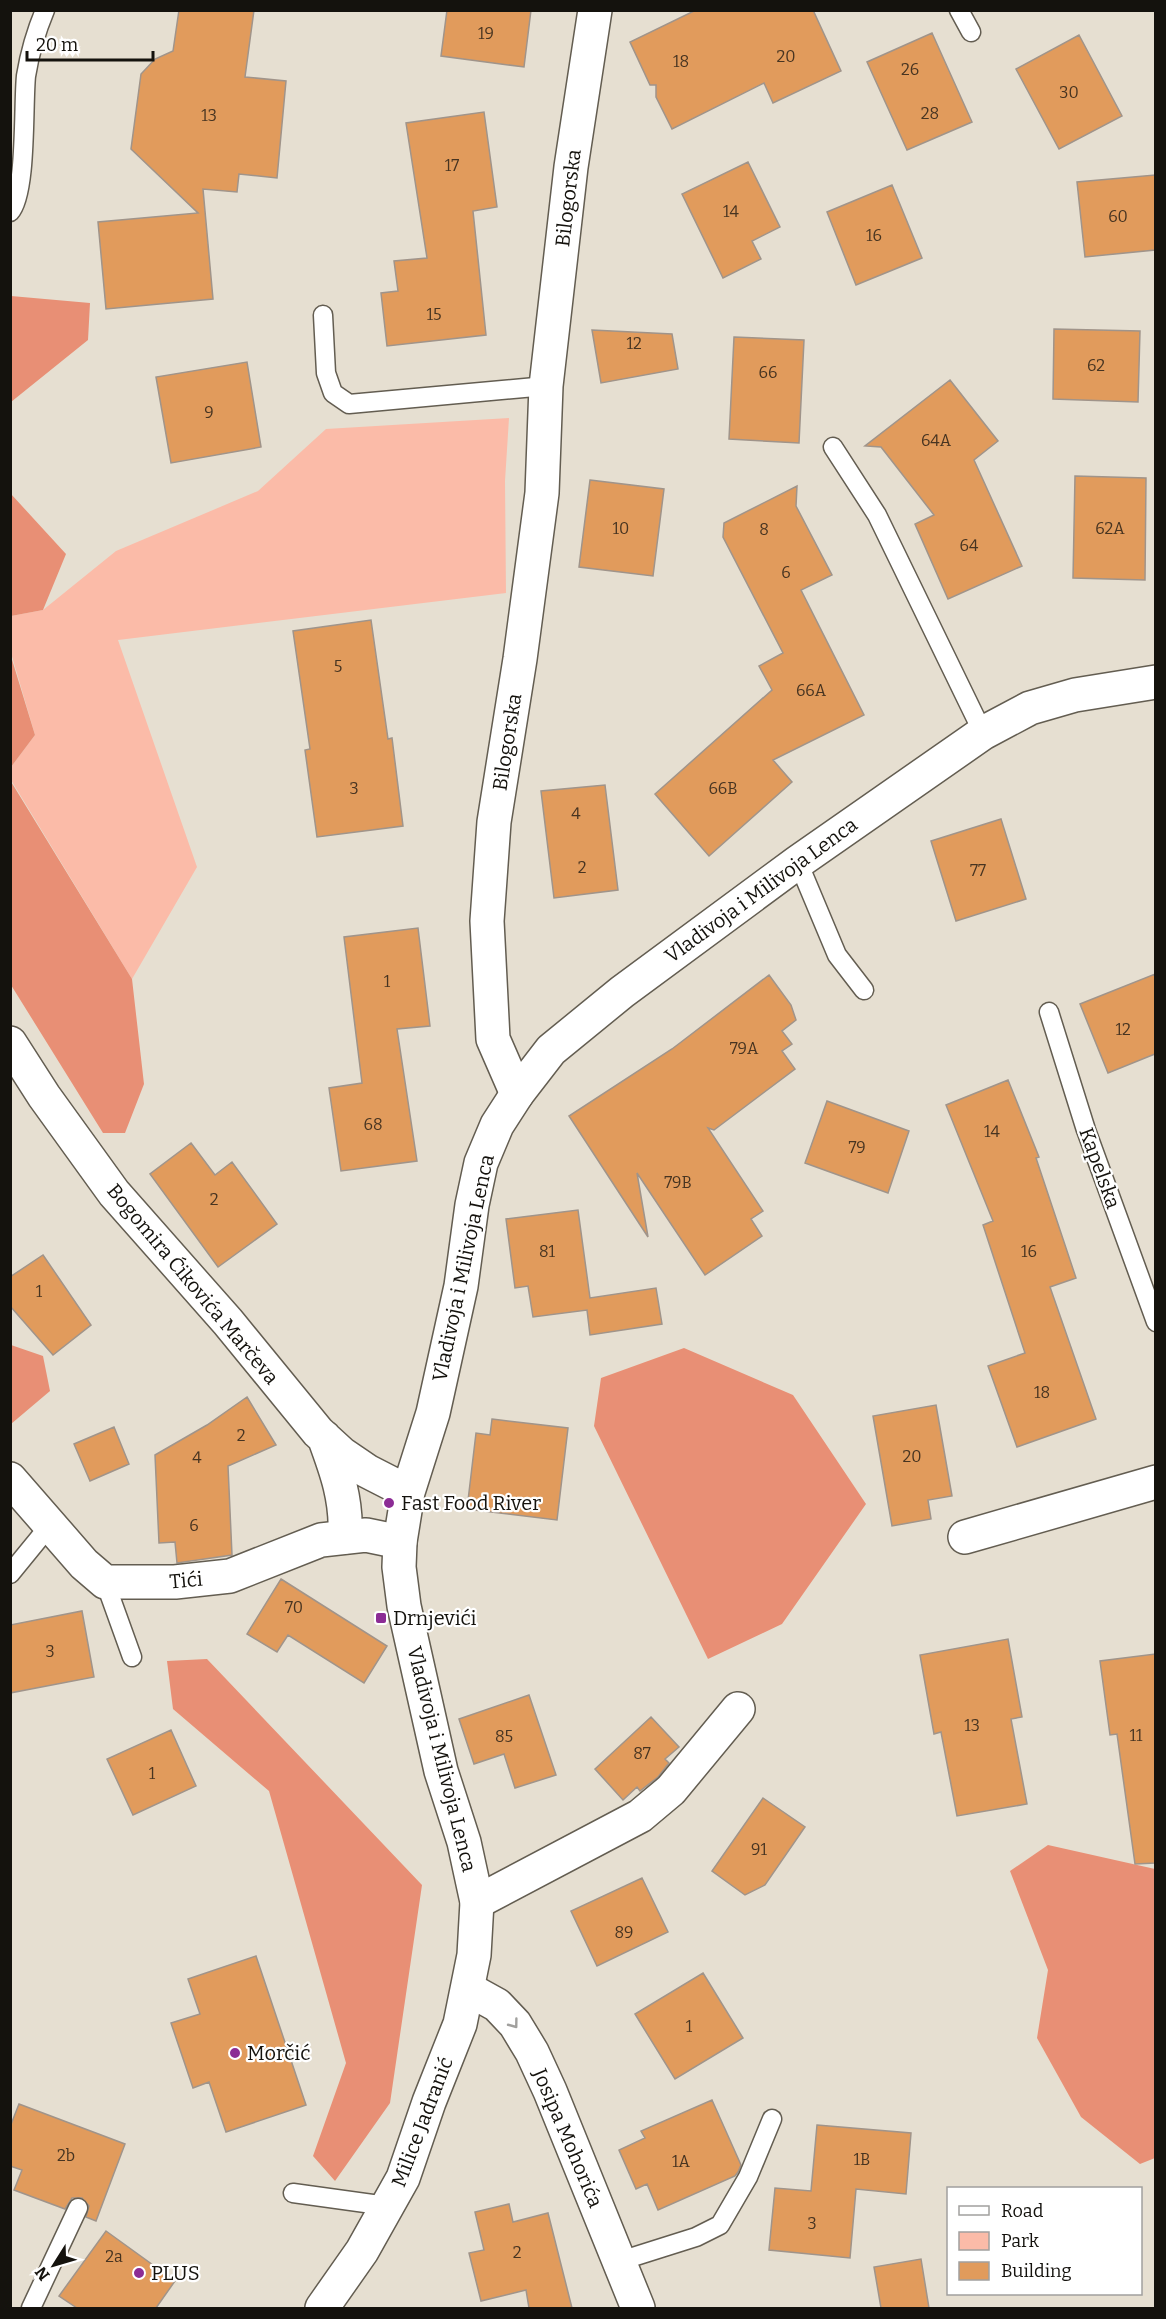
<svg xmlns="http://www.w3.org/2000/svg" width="1166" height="2319" viewBox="0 0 1166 2319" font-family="Bitter,serif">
  <rect width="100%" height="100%" fill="#e6dfd1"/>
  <path fill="#fbbba8" d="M 509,418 L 505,481 L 506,593 L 118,640 L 197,867 L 132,979 L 11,780 L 11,767 L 35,735 L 11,653 L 11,616 L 43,610 L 116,551 L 258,491 L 326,429 Z"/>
  <path fill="#e88f75" d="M 11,296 L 90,303 L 88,340 L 11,402 Z
    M 11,494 L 66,554 L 43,610 L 11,616 Z
    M 10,653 L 35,735 L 11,767 L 10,767 Z
    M 10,780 L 132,979 L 144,1084 L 125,1133 L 103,1133 L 11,985 Z
    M 11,1345 L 43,1356 L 50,1391 L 11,1424 Z
    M 684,1348 L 793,1395 L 866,1504 L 782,1624 L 708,1659 L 594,1426 L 601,1378 Z
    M 207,1659 L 422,1885 L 390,2103 L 335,2181 L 313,2156 L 346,2063 L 269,1791 L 173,1709 L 167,1661 Z
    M 1048,1845 L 1155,1869 L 1155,2158 L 1140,2164 L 1081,2117 L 1037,2038 L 1048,1970 L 1010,1871 Z"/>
  <path fill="#e19b5c" stroke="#a0948a" stroke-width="1.5" d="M 179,10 L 254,10 L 245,77 L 286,81 L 277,178 L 239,174 L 237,192 L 203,189 L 213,299 L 106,309 L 98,222 L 198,213 L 131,149 L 141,74 L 155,59 L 173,51 Z
    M 447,10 L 531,10 L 524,67 L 441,56 Z
    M 696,10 L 813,10 L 841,71 L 773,103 L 764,83 L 672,129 L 656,97 L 656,85 L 650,85 L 630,42 Z
    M 932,33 L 972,122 L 907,150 L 867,62 Z
    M 1079,35 L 1122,116 L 1059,149 L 1016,69 Z
    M 484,112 L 497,207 L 473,211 L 486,335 L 387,346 L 381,293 L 398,291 L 394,261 L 427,258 L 406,123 Z
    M 748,162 L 780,227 L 752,241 L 761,259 L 723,278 L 682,194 Z
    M 1155,175 L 1155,250 L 1085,257 L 1077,182 Z
    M 892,185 L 922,258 L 856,285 L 827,212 Z
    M 1054,329 L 1140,331 L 1138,402 L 1053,399 Z
    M 592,330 L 672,334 L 678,369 L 601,383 Z
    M 734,337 L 804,340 L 799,443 L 729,439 Z
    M 247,362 L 261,447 L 171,463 L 156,377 Z
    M 950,380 L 998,441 L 974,460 L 1022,566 L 948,599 L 915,524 L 934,515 L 881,447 L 865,446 Z
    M 1075,476 L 1146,478 L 1145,580 L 1073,578 Z
    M 590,480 L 664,489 L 653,576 L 579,567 Z
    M 797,486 L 796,506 L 832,575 L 801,590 L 864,715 L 773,760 L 792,782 L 709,856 L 655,794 L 772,690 L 759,666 L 783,653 L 723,537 L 724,523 Z
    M 371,620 L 388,739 L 392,738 L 403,826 L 317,837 L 305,750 L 310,749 L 293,631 Z
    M 605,785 L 618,890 L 554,898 L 541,791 Z
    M 1001,819 L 1026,899 L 956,921 L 931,841 Z
    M 418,928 L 430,1026 L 397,1029 L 417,1161 L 341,1171 L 329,1088 L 362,1083 L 344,937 Z
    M 1155,974 L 1155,1054 L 1108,1073 L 1080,1004 Z
    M 769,975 L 791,1005 L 796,1020 L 782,1031 L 792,1044 L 782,1051 L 795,1069 L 714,1130 L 708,1128 L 763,1211 L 751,1219 L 762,1236 L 705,1275 L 637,1173 L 648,1237 L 569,1116 L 672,1049 Z
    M 1008,1080 L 1039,1157 L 1036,1158 L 1076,1278 L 1050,1287 L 1096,1419 L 1017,1447 L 988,1366 L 1025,1353 L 983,1225 L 993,1221 L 946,1105 Z
    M 827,1101 L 909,1131 L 888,1193 L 805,1163 Z
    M 191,1143 L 215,1175 L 232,1162 L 277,1224 L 218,1267 L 150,1174 Z
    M 578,1210 L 590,1298 L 656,1288 L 662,1324 L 590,1335 L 587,1310 L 533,1317 L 528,1286 L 515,1288 L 506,1219 Z
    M 43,1255 L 91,1325 L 53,1355 L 10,1306 L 10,1277 Z
    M 247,1397 L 276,1445 L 228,1466 L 232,1555 L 177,1563 L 175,1542 L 159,1543 L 155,1455 L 207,1425 Z
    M 936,1405 L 952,1496 L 928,1500 L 931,1519 L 892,1526 L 873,1416 Z
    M 492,1419 L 568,1428 L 557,1520 L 467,1509 L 476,1433 L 490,1435 Z
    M 114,1427 L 129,1464 L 90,1481 L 74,1444 Z
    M 281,1579 L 387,1646 L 364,1683 L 288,1635 L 277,1652 L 247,1634 Z
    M 82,1611 L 94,1677 L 10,1693 L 10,1625 Z
    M 1008,1639 L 1022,1717 L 1011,1719 L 1027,1804 L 957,1816 L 941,1732 L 934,1734 L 920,1655 Z
    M 1155,1654 L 1155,1863 L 1135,1864 L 1117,1734 L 1110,1735 L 1100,1661 Z
    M 529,1695 L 556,1775 L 515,1788 L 504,1754 L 474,1764 L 459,1719 Z
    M 651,1717 L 679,1747 L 665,1759 L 669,1763 L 658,1777 L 640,1791 L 637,1787 L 623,1800 L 595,1769 Z
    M 171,1730 L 196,1786 L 133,1815 L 107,1759 Z
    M 763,1798 L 805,1827 L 765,1885 L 745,1895 L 712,1871 Z
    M 642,1878 L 668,1932 L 597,1966 L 571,1911 Z
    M 256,1956 L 306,2105 L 226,2132 L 209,2082 L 193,2088 L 171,2023 L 200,2014 L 188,1979 Z
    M 703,1973 L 743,2038 L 675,2079 L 635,2014 Z
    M 712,2100 L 741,2165 L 738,2172 L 735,2176 L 658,2210 L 647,2184 L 636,2189 L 619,2150 L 645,2138 L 641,2131 Z
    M 19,2104 L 125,2144 L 96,2221 L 86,2217 L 89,2206 L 82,2198 L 72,2198 L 65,2209 L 14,2190 L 22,2170 L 10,2166 L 10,2127 Z
    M 817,2125 L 911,2133 L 906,2194 L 856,2189 L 850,2258 L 769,2250 L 775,2188 L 811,2191 Z
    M 509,2204 L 513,2222 L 548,2213 L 572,2308 L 529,2308 L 526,2290 L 481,2301 L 469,2253 L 484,2250 L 475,2212 Z
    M 106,2231 L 175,2281 L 156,2308 L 77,2308 L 59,2296 Z
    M 921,2259 L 929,2308 L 881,2308 L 874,2267 Z"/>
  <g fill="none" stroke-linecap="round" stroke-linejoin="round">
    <g stroke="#635d51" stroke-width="21">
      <path id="service" d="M 959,10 L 971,32
        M 10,212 C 27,194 23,104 26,76 C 30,51 35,34 45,10
        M 323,315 L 326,373 L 333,393 L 349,404 L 546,386
        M 833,447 L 877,515 L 983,733
        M 798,862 L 837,955 L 864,990
        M 1049,1012 L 1086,1130 L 1156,1322
        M 10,1574 L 50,1525
        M 105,1582 L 132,1657
        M 293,2193 L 387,2206
        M 620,2261 L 696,2237 L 720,2225 L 748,2177 L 772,2119
        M 31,2308 L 78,2208"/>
    </g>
    <g stroke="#635d51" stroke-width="36">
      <path id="minor" d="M 517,1094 L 493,1039 L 487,921 L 494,822 L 520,659 L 542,493 L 546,386 L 571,167 L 595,10
        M 10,1479 L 84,1564 L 105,1582 L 175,1582 L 230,1576 L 321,1540 L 366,1535 L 400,1542
        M 965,1537 L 1156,1482
        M 477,1902 L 640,1816 L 671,1790 L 738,1709
        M 468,1989 L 497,2005 L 515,2024 L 532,2052 L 550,2091 L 638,2308"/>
    </g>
    <g stroke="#635d51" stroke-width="36">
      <path id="tertiary" d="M 10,1043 L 44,1096 L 114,1193 L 228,1322 L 318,1432 L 342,1454 L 367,1471 L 408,1492
        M 324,1437 C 337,1472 347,1500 345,1537
        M 322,2308 L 362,2251 L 403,2178 L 429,2102 L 460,2024 L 474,1955 L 477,1902 L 464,1842 L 441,1771 L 404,1606 L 399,1567 L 400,1542 L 408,1492 L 433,1413 L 461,1286 L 472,1205 L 481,1163 L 497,1125 L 517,1094 L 551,1050 L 622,992 L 798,862 L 983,733 L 1030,708 L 1075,695 L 1156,682"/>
    </g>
    <use href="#service" stroke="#fff" stroke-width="18"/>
    <use href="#minor" stroke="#fff" stroke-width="33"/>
    <use href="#tertiary" stroke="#fff" stroke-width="33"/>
  </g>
  <defs><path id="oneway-chevron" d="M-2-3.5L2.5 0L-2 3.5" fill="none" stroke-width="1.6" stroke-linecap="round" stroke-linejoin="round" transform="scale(1.5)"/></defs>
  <use stroke="#a1a09e" href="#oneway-chevron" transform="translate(514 2024) rotate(53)"/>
  <g fill="#8c2c95" stroke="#fff" stroke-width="2">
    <circle cx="389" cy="1503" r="6"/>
    <rect x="375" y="1612" width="12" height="12" rx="3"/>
    <circle cx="235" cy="2053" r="6"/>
    <circle cx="139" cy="2273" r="6"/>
  </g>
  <g text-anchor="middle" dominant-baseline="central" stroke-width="4.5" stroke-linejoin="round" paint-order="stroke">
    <g font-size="16" fill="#473421">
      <text x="486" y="33">19</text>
      <text x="786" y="56">20</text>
      <text x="681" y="61">18</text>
      <text x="910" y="69">26</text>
      <text x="1069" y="92">30</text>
      <text x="930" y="113">28</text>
      <text x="209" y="115">13</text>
      <text x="452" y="165">17</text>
      <text x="731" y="211">14</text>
      <text x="1118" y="216">60</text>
      <text x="874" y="235">16</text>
      <text x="434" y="314">15</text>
      <text x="634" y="343">12</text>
      <text x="1096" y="365">62</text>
      <text x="768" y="372">66</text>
      <text x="209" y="412">9</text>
      <text x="936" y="440">64A</text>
      <text x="621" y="528">10</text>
      <text x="1110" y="528">62A</text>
      <text x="764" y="529">8</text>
      <text x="969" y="545">64</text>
      <text x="786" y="572">6</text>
      <text x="338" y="666">5</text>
      <text x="811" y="690">66A</text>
      <text x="354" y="788">3</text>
      <text x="723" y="788">66B</text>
      <text x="576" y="813">4</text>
      <text x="582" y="867">2</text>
      <text x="978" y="870">77</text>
      <text x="387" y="981">1</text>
      <text x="1123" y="1029">12</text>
      <text x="744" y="1048">79A</text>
      <text x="373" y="1124">68</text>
      <text x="992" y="1131">14</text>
      <text x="857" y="1147">79</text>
      <text x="678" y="1182">79B</text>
      <text x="214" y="1199">2</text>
      <text x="547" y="1251">81</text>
      <text x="1029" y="1251">16</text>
      <text x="39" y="1291">1</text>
      <text x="1042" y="1392">18</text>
      <text x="241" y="1435">2</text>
      <text x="912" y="1456">20</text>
      <text x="197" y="1457">4</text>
      <text x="194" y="1525">6</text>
      <text x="294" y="1607">70</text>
      <text x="50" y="1651">3</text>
      <text x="972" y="1725">13</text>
      <text x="1136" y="1735">11</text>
      <text x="504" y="1736">85</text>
      <text x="642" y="1753">87</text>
      <text x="152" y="1773">1</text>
      <text x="759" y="1849">91</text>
      <text x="624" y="1932">89</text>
      <text x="689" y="2026">1</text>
      <text x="66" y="2155">2b</text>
      <text x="862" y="2159">1B</text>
      <text x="681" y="2161">1A</text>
      <text x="812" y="2223">3</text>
      <text x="517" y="2252">2</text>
      <text x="114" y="2256">2a</text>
    </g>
    <g font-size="20" fill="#14120d" stroke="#fff">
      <text transform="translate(568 198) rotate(-83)">Bilogorska</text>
      <text transform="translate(507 742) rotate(-81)">Bilogorska</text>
      <text transform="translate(761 890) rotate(-36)">Vladivoja i Milivoja Lenca</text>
      <text transform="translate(1100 1168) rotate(70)">Kapelska</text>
      <text transform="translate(463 1268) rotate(-78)">Vladivoja i Milivoja Lenca</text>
      <text transform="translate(193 1284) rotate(50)">Bogomira Ćikovića Marčeva</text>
      <text transform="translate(186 1580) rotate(-5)">Tići</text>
      <text transform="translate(442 1759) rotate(76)">Vladivoja i Milivoja Lenca</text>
      <text transform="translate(422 2122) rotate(-69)">Milice Jadranić</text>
      <text transform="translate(568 2138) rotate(67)">Josipa Mohorića</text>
    </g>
    <g font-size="20" fill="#14120d" stroke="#fff" text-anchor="start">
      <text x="401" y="1503">Fast Food River</text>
      <text x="393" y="1618">Drnjevići</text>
      <text x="247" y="2053">Morčić</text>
      <text x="151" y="2273">PLUS</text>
    </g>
  </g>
  <rect width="1166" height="2319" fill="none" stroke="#14120d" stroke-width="24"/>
  <rect x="947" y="2187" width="195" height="108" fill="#ffffff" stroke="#a1a09e" stroke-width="1.5"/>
  <rect x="959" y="2206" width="30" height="9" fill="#ffffff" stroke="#a1a09e" stroke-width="1.5"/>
  <text x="1001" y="2217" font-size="18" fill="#14120d">Road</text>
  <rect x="959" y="2232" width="30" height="18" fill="#fbbba8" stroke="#a1a09e" stroke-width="1.5"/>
  <text x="1001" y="2247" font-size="18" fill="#14120d">Park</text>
  <rect x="959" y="2262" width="30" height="18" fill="#e19b5c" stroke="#a1a09e" stroke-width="1.5"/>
  <text x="1001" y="2277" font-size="18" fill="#14120d">Building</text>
  <g transform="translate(54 2265) rotate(233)" stroke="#ffffff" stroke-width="4.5" paint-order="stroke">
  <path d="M0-4.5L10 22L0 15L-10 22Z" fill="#14120d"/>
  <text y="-9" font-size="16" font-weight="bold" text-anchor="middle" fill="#14120d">N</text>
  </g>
  <path d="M27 51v9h126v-9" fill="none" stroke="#14120d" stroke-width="3"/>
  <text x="36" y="51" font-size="18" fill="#14120d" stroke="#ffffff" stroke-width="4.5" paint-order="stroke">20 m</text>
</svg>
